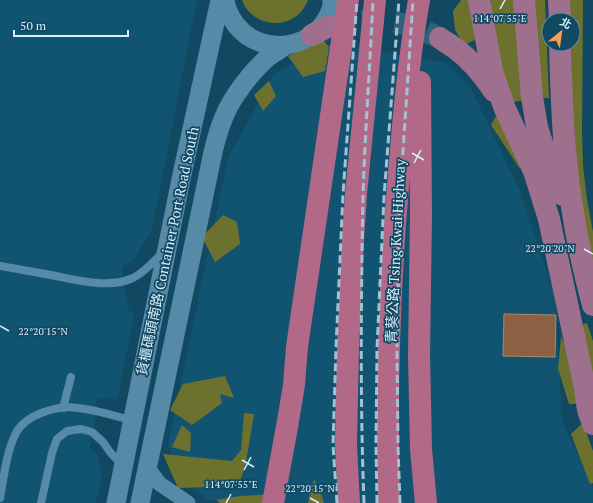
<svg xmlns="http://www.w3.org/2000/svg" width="593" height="503" viewBox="0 0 593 503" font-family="'PT Serif','Noto Sans TC',serif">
  <rect width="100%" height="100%" fill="#114862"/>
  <path fill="#115472" d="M 0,0 L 197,0 L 152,230 L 134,260 L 122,267 L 123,282 L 129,310 L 134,315 L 118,397 L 97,399 L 97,411 L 92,432 L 90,448 L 98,457 L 102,476 L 96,503 L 0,503 Z
    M 333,43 L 446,63 L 471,88 L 519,189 L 555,296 L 562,421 L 593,488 L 593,503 L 291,503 L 207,500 L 182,480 L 168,444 L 228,158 L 274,74 Z"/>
  <path fill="#6c722d" d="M 242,0 L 308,0 C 305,7 301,13 295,17 C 277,30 249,21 242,0 Z
    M 461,0 L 472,0 L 479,38 L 464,45 L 455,30 L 453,11 Z
    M 490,0 L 514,0 L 524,100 L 514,102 L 498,62 Z
    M 533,0 L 545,0 L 549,98 L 539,98 Z
    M 569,0 L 583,0 L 582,132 L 583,165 L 587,200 L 593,232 L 593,266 L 585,230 L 576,156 L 572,98 L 571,44 L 573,44 L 573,20 L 570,20 Z
    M 323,40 L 329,47 L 325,71 L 303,77 L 288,56 Z
    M 269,81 L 276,96 L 263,111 L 254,95 Z
    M 496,116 L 520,150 L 520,169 L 491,125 Z
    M 223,215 L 237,222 L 240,244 L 215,262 L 202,237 Z
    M 587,323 L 593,341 L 593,386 L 579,325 Z
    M 561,336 L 574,363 L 579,404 L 569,404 L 558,369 Z
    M 225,376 L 234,398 L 220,394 L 222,403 L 192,425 L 170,410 L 183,384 Z
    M 244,413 L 254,414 L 246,462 L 239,486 L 178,488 L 163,454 L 232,461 L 241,450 Z
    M 583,423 L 593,451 L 593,483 L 590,484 L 571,434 Z
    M 182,425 L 191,433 L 190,452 L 172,447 Z
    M 314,479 L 321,493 L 324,503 L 308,503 Z
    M 282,492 L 280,503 L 220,503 L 216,500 L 240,496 L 259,495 Z"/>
  <path fill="#8b6043" stroke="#b48668" d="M 504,314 L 556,315 L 555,357 L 503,356 Z"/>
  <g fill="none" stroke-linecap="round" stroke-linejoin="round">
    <path stroke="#2f6179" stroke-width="22" stroke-dasharray="22 11" stroke-linecap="butt" d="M 329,26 C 359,19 388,18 417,28 C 425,31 433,35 440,38"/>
    <path stroke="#568aa7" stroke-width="8" d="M 0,266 C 17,269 34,272 51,275 C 76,280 109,289 133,278 C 145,272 154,261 163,252
      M 63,408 L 71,377
      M 0,498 C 4,477 6,453 16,433 C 26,414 58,405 78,408 C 97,410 114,416 132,420
      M 41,503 L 52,453 L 57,439 L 67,431 L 81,429 L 92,432 L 103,442 L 110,452 L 122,465"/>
    <path stroke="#568aa7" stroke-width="15" d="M 148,468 L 160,484 L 188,503"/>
    <path stroke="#568aa7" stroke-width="19" d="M 225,0 C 226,9 231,18 236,25 C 262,58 317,50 331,9 C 332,6 332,3 332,0
      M 116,503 L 181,179 L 220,0
      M 140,503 L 213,152 C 216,140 219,128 224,117 C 231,98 254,68 271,55 C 276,52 281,49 286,45"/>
    <path stroke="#9f708e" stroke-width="22" d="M 479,0 L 492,71 L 505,109 L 534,171 L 549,219 L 585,388 L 588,410 L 593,424
      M 524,0 L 532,97 L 537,127 L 546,155 L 563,195
      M 559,0 L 560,20
      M 312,35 L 329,26
      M 440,38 C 445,42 451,45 456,49 C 471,60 483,75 494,91
      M 560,44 C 561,83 562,122 566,160 C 571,209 580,258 593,305"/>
    <path stroke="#b16987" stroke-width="22" d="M 420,82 L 421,216 L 419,355 L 421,449 L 426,503
      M 273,503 L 287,427 L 294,385 L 297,347 L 348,0
      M 349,503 L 346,445 L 348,347 L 353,240 L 356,194 L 375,0
      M 389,503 C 386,397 389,291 398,186 C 403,124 408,62 419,0"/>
    <path stroke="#a4c2d2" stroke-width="3" stroke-dasharray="8 4" stroke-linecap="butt" d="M 337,503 L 333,445 L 336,348 L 343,194 L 357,0
      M 364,503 C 360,401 361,299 363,197 C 365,131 370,66 373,0
      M 377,503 L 376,446 L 377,349 L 384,197 L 392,92 L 399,0
      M 400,503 L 398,446 L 397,350 L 400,197 L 413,0"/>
  </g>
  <path fill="none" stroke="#daeffc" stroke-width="1.5" d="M 500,9 L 505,0M 412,153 L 424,160M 414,163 L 421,150M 584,249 L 593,254M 0,326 L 9,331M 242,460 L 254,467M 244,470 L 251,457M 310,498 L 319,503M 226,503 L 231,494"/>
  <g text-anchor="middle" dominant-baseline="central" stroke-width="3.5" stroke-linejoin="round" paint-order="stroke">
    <g font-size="14" fill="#daeffc" stroke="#114862">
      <text transform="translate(167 251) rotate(-78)">貨櫃碼頭南路 Container Port Road South</text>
      <text transform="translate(395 251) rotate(-87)">青葵公路 Tsing Kwai Highway</text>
    </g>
  </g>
  <g font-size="10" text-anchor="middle" fill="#daeffc" stroke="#114862" stroke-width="3.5" stroke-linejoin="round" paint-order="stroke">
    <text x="500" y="22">114°07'55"E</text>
    <text x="550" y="252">22°20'20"N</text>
    <text x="43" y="335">22°20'15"N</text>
    <text x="231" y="488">114°07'55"E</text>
    <text x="310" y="492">22°20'15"N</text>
  </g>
  <g transform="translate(561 32) rotate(29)"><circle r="19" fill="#114862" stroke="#618ba0"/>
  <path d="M0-3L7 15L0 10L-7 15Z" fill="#fe9c57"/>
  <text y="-6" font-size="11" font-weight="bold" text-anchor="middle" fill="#daeffc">北</text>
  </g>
  <path d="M14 30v6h114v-6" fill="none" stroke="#daeffc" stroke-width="2"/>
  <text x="20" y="30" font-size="12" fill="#daeffc" stroke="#114862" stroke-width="3" paint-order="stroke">50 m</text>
</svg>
